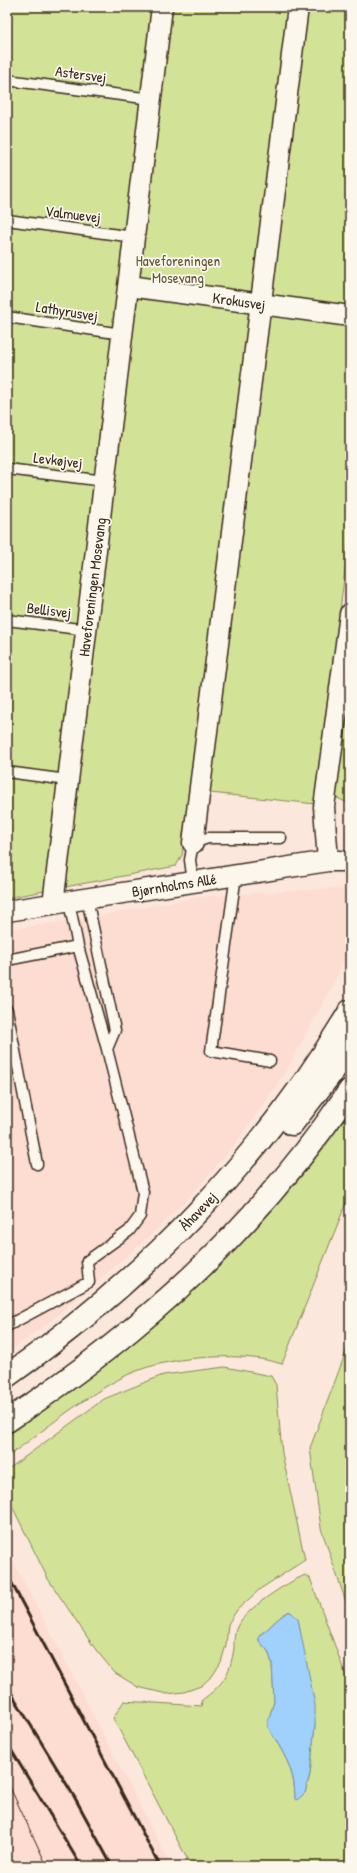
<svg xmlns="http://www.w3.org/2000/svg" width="357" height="1873" viewBox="0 0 357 1873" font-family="'Patrick Hand',sans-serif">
  <rect width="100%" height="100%" fill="#fce7dc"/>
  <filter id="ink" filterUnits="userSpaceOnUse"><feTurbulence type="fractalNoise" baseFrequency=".025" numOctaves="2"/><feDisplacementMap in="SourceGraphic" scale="8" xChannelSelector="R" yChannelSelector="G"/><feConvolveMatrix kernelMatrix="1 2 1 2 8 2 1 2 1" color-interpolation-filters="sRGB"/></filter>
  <g filter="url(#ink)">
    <path fill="#fddcd1" d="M 350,887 L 350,947 L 332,986 L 288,1068 L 260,1109 L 230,1150 L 190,1196 L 144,1241 L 48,1323 L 7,1353 L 7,930 L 99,916 L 198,897 Z
      M 7,1550 L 59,1649 L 171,1866 L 7,1866 Z"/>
    <path fill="#d2e397" stroke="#86865a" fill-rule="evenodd" d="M 7,7 L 350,7 L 350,530 L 316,804 L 191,791 L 182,855 L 176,866 L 7,898 Z
      M 350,685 L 350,804 L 335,797 Z
      M 350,1112 L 350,1193 L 282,1364 C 260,1357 236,1356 213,1357 C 185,1358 153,1363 127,1375 C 84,1396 46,1429 7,1457 L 7,1436 C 144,1344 255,1247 350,1112 Z
      M 350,1341 L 350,1614 L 321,1528 L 310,1448 Z
      M 225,1367 L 271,1376 L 276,1385 L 282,1453 L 305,1560 L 260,1589 L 237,1610 L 228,1624 L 226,1645 L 221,1662 L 213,1675 L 201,1686 L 184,1692 L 167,1694 L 138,1687 L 115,1673 L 96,1650 L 48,1579 L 7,1496 L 7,1470 L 104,1399 L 163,1375 Z
      M 305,1575 L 310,1578 L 350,1687 L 350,1866 L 191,1866 L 113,1718 L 124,1701 L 202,1706 L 201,1701 C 222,1685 230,1676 234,1648 C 234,1642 234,1633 237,1627 C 245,1609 286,1583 305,1575 ZM 288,1612 L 291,1612 L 298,1619 L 315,1725 L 310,1774 L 305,1793 L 295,1799 C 295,1768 283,1753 268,1727 L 268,1721 L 274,1702 L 272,1663 L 268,1651 L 259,1641 L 259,1635 C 270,1629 276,1618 288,1612 Z"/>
    <path fill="#9fd1fc" stroke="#778ea3" d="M 288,1612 L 291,1612 L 298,1619 L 315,1705 L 315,1725 L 310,1774 L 305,1793 L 297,1800 L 295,1799 C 295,1768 283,1753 268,1727 L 268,1721 L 274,1702 L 272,1663 L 268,1651 L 259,1641 L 259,1635 C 270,1629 276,1618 288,1612 Z"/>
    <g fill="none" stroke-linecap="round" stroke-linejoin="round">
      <g stroke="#3b2a1e" stroke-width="13">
        <path id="lane" d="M 7,80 L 151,99
          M 7,220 L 134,237
          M 7,317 L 122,334
          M 7,469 L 105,481
          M 7,620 L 87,630
          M 7,772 L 67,780
          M 236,875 L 211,1051 L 270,1061
          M 193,882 L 190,860 L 193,843 L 208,838 L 281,838
          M 69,902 L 78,946 L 107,1049
          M 7,960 L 78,946
          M 7,1010 L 37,1164
          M 7,1326 L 89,1282 L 87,1261 L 129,1231 L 140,1216 L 143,1192 L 107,1049 L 115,1030 L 87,899"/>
      </g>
      <g stroke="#3b2a1e" stroke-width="23">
        <path id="street" d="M 129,286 L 350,316
          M 193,843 L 298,7
          M 328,861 L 324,807 L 350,614
          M 53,904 L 162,7
          M 7,911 L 328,861 L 341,861"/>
      </g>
      <g stroke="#3b2a1e" stroke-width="25">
        <path id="secondary" d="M 292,1124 L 350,1049
          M 7,1376 C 145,1279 264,1156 350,1011
          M 7,1421 C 144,1331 258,1226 350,1090"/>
      </g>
      <use href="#lane" stroke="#fbf7ec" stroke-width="10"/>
      <use href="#street" stroke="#fbf7ec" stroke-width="20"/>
      <use href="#secondary" stroke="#fbf7ec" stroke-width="22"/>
      <path stroke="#3b2a1e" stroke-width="1" d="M 7,1781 L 47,1866"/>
      <path stroke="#3b2a1e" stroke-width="3" d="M 7,1574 L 160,1866
        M 7,1686 L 75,1798 L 112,1866
        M 7,1743 L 81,1866"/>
    </g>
  </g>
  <g text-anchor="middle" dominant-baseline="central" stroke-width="3.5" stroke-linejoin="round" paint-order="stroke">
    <g font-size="15" fill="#3b2a1e" stroke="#fbf7ec">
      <text transform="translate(81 74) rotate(8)">Astersvej</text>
      <text transform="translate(73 214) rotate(7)">Valmuevej</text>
      <text transform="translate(239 301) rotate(8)">Krokusvej</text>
      <text transform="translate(67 311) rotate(9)">Lathyrusvej</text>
      <text transform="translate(58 460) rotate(7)">Levkøjvej</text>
      <text transform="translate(92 587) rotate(-83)">Haveforeningen Mosevang</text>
      <text transform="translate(49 610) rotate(7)">Bellisvej</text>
      <text transform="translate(174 885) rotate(-9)">Bjørnholms Allé</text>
      <text transform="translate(198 1211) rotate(-46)">Åhavevej</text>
    </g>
    <g font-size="15" fill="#61583c" stroke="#fbf7ec">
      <text x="178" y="260">Haveforeningen<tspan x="178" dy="17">Mosevang</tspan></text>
    </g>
  </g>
  <rect width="357" height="1873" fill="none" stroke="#fbf7ec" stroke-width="24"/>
  <rect x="12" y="12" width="333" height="1849" fill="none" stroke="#3b2a1e" stroke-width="1.5" filter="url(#ink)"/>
</svg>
